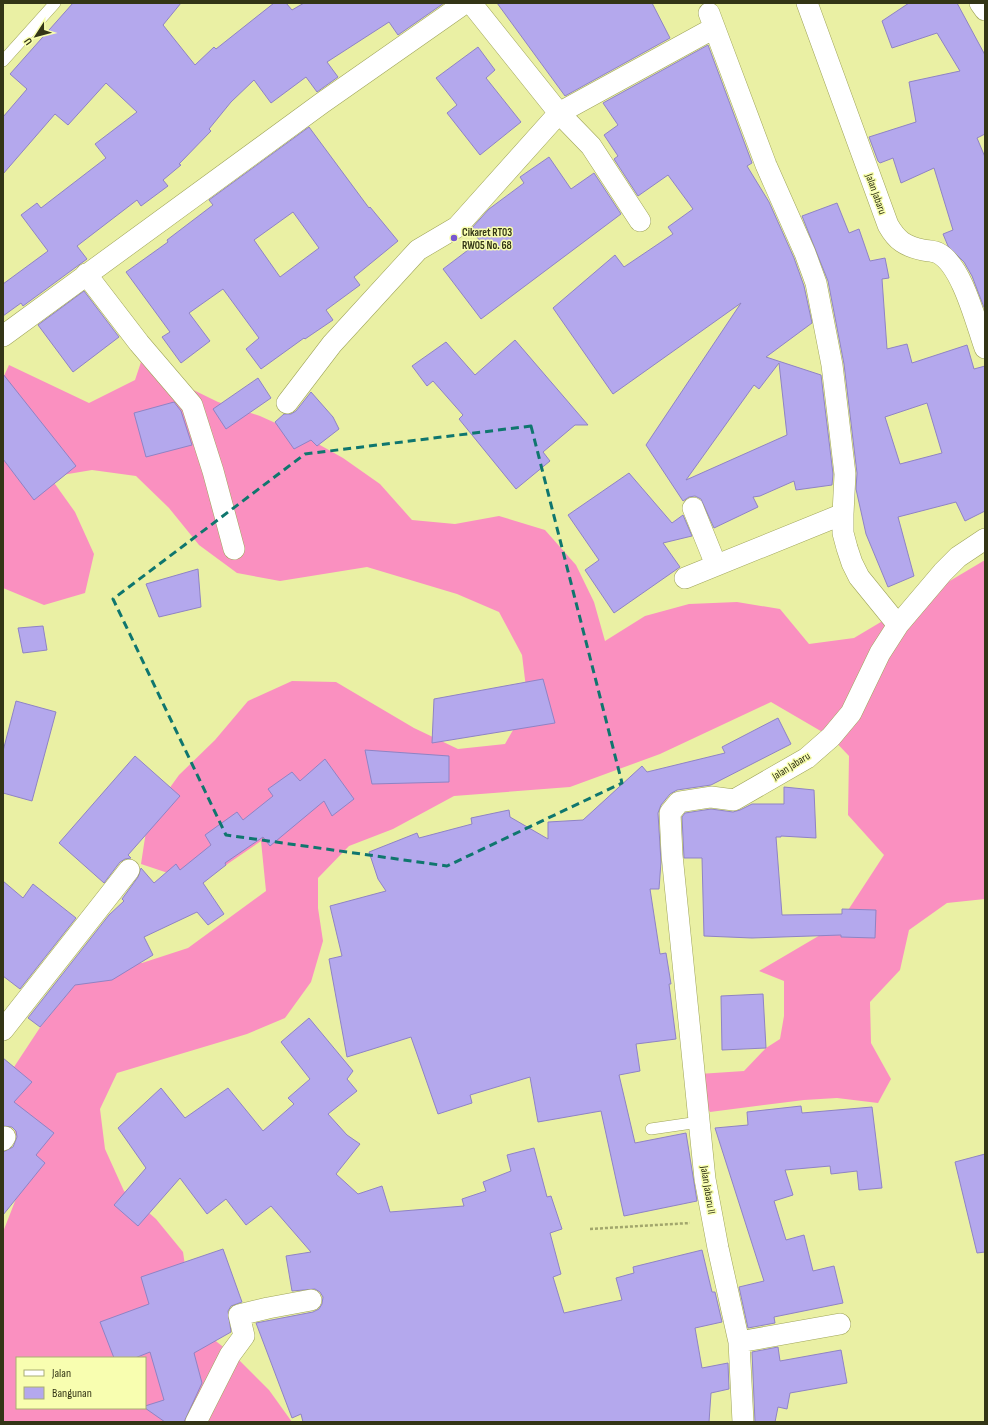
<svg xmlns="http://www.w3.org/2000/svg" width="988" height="1425" viewBox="0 0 988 1425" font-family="'Sofia Sans Condensed',sans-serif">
  <rect width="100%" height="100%" fill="#eaf0a4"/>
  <path fill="#fa90c0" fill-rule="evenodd" d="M 143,356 L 177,382 L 218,402 L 260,416 L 304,436 L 343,458 L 380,484 L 412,520 L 455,524 L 499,516 L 545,530 L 576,565 L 594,602 L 605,641 L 645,616 L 689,604 L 737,602 L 780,609 L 809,644 L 854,638 L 985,560 L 985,899 L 947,903 L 909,930 L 900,970 L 870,1002 L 871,1043 L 891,1079 L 878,1103 L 837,1098 L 804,1100 L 710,1112 L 701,1097 L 699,1074 L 744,1071 L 766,1048 L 780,1039 L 784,1016 L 784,981 L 759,971 L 839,924 L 884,855 L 848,815 L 849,756 L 831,737 L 771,702 L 660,754 L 570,787 L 454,796 L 393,829 L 349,846 L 318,878 L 318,908 L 323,941 L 311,982 L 285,1018 L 247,1034 L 117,1073 L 100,1109 L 105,1149 L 124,1191 L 156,1219 L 183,1252 L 189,1292 L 203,1331 L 236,1357 L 269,1390 L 292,1422 L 3,1422 L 3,1232 L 19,1191 L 18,1142 L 8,1104 L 14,1067 L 41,1026 L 73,987 L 97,964 L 142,963 L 188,948 L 266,891 L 261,841 L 226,865 L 183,878 L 141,864 L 148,818 L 179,775 L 215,740 L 248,701 L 292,681 L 336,682 L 414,728 L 458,749 L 505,744 L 528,704 L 522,655 L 499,612 L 457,594 L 367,567 L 280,581 L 237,573 L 199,545 L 169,508 L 136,476 L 92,470 L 50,477 L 75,512 L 94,554 L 85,593 L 44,605 L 3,588 L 3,378 L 9,365 L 89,403 L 135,380 ZM 17,1358 L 145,1358 L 145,1408 L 17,1408 Z"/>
  <path fill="#b4a8ed" stroke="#8f83c5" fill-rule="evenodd" d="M 73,3 L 181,3 L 163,25 L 195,65 L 214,47 L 216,49 L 274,3 L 286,3 L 292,10 L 304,3 L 444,3 L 398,35 L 389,22 L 327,62 L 338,77 L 317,92 L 306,77 L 271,103 L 254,80 L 231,102 L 209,129 L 211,131 L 179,164 L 181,165 L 163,180 L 168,186 L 141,206 L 137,200 L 77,246 L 87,259 L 23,306 L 21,303 L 3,316 L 3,284 L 48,251 L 21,215 L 37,203 L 41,208 L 106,158 L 95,144 L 137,112 L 106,83 L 68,125 L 55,114 L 3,174 L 3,117 L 27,89 L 10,74 Z
    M 497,3 L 652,3 L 670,38 L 565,96 Z
    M 909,3 L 957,3 L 985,55 L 985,134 L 977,138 L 985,157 L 985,310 L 972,276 L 964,262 L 948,246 L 943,234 L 953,230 L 934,168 L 901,183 L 893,158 L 880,163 L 878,161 L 869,137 L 916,122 L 909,82 L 960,71 L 937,33 L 892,48 L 882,21 Z
    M 708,45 L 752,163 L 747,166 L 769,202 L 794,258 L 804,286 L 812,323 L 766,357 L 821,375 L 833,474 L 832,485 L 796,490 L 794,481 L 760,496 L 753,497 L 758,507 L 714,528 L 701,499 L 695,496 L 689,497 L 683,501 L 646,445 L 741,303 L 613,394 L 553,308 L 615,255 L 624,267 L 673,234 L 668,227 L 693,209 L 668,175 L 638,196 L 614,159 L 618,156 L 604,135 L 618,125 L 603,103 ZM 779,363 L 787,435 L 686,480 L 754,385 L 759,389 Z
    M 478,47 L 495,70 L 486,78 L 521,122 L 480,155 L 447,113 L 457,105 L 436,78 Z
    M 309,127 L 369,208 L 370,207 L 398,241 L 354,277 L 360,285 L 326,310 L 333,320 L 305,339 L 304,338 L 261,369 L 246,349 L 259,338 L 223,289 L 189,313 L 210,341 L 181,363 L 162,337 L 170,332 L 126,272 L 168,242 L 167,240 L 213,205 L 209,200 ZM 293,212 L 319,248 L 280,277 L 254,240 Z
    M 549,157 L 571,189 L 594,173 L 621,214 L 481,319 L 443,269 L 480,241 L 471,229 L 489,209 L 524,183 L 520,177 Z
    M 837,203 L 849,233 L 859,229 L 870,261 L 885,258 L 889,278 L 882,279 L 887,349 L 907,344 L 912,363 L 967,345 L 974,369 L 985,366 L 985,511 L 965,521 L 956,502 L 898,517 L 914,576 L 888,587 L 866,534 L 856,489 L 857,473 L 844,364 L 828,281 L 802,216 ZM 927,403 L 942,453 L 900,464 L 885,417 Z
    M 84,291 L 119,337 L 73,372 L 38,325 Z
    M 515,340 L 588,425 L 575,425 L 543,452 L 550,461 L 516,489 L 459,419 L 463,415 L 433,381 L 427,386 L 412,366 L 446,342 L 475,375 Z
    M 3,374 L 76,466 L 34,500 L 3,459 Z
    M 258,378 L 271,398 L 226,429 L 213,409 Z
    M 311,392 L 333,417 L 339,429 L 317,446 L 311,440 L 294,449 L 275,422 L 284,414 L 291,414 L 296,411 Z
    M 174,402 L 181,411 L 192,445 L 146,457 L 134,413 Z
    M 629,473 L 672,523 L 683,515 L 692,536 L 663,543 L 680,567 L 614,613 L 585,570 L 599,560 L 568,515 Z
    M 198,569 L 201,607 L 159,617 L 146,584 Z
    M 43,626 L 47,650 L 23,653 L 18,628 Z
    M 543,679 L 555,723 L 432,743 L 434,699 Z
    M 16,701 L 56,712 L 32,801 L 3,793 L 3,751 Z
    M 778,718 L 791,744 L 711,785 L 677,790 L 670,794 L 661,805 L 658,813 L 661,862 L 659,889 L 650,889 L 660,954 L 666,953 L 671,984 L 669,984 L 676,1039 L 636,1044 L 640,1071 L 619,1075 L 635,1143 L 686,1133 L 697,1201 L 624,1216 L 601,1111 L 538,1122 L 530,1077 L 470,1095 L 472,1103 L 438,1114 L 411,1037 L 347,1057 L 329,959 L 342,956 L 330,906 L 386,891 L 378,879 L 369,852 L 417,833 L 419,838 L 472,824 L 471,818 L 509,810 L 510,817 L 548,839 L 548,822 L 583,820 L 642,766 L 647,772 L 725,753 L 722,747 Z
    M 365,750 L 449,756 L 449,782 L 372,784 Z
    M 135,756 L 180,796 L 128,855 L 131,858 L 125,859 L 120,862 L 104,883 L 59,843 Z
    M 325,759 L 354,799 L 332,816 L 324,801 L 270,846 L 263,837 L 225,863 L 226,865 L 203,883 L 224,914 L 208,925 L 197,912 L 144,937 L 153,955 L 112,980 L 75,985 L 40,1027 L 28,1018 L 109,915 L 124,901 L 122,899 L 138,877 L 141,868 L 154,883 L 176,864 L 180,870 L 211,845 L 205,835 L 237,812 L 243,820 L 273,796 L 268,789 L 292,772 L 300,781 Z
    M 784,787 L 814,790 L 816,838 L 781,836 L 781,837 L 776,837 L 782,915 L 842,914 L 842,909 L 876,910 L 875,938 L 841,937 L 841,935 L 752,938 L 704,936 L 702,858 L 684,858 L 682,817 L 685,813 L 711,809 L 733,812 L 740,810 L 752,804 L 784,804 Z
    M 3,881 L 23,898 L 33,884 L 76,918 L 20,989 L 3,976 Z
    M 763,994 L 766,1048 L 722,1050 L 721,996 Z
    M 309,1018 L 353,1071 L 347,1079 L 357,1091 L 328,1114 L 347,1135 L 360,1144 L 336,1174 L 358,1194 L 382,1186 L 390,1212 L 464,1206 L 462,1199 L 486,1191 L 483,1182 L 511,1171 L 507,1155 L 534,1148 L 547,1197 L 551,1196 L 562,1229 L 550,1233 L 561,1274 L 553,1277 L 564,1313 L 622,1300 L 616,1278 L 634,1273 L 633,1267 L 702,1250 L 712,1292 L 715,1292 L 722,1322 L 695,1328 L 702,1368 L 728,1363 L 729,1389 L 711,1393 L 709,1422 L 303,1422 L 301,1414 L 292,1418 L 256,1323 L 313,1312 L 319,1309 L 322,1304 L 323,1297 L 320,1292 L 315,1289 L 292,1291 L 286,1256 L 311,1252 L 271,1206 L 246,1225 L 226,1199 L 207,1214 L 180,1178 L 138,1226 L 114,1205 L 146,1168 L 118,1128 L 161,1088 L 185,1118 L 228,1088 L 263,1131 L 294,1104 L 288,1098 L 310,1079 L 281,1042 Z
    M 3,1058 L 32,1082 L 14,1102 L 54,1133 L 36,1155 L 45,1163 L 3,1215 L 3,1152 L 13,1147 L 17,1137 L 16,1131 L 12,1127 L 3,1126 Z
    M 801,1106 L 802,1113 L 872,1107 L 882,1188 L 859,1190 L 857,1171 L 831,1174 L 830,1166 L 785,1170 L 793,1195 L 774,1201 L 786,1240 L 804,1235 L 813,1271 L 834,1266 L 843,1303 L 774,1317 L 775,1323 L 748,1328 L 739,1287 L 764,1281 L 715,1128 L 748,1125 L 747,1112 Z
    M 985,1154 L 985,1252 L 977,1253 L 955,1162 Z
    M 223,1249 L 242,1302 L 231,1306 L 228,1311 L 231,1332 L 194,1353 L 202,1383 L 184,1422 L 165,1422 L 145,1408 L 145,1406 L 164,1400 L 150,1352 L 135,1358 L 114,1358 L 100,1322 L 149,1304 L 141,1277 Z
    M 778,1347 L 780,1361 L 841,1350 L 847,1383 L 790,1393 L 787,1409 L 778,1407 L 775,1422 L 755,1422 L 752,1352 Z"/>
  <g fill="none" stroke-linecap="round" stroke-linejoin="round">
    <g stroke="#9fa459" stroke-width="12">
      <path id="lane" d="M 3,61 L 55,3
        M 651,1129 L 699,1122"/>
    </g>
    <g stroke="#9fa459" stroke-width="22">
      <path id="street" d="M 807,3 L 888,225 C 897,241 905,246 923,250 C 928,251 934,251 938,253 C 962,265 976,323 985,348
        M 980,3 L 985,10
        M 709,13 L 766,165 L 805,253 L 816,283 L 832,365 L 845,474 L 843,514 L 843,533 L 847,548 L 852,563 L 859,577 L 898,625
        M 640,221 L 591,146 L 559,113 L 714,28
        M 86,274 L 139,343 L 192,405 L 213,471 L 234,549
        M 3,336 L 322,103 L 465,3
        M 287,403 L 332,344 L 418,250 L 457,227 L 559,113 L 471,3
        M 693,508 L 716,565
        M 685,578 L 843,514
        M 3,1030 L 129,870
        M 3,1140 L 5,1137
        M 739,1342 L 840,1324
        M 196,1422 L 230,1355 L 244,1336 L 239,1315 L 268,1308 L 311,1300
        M 743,1422 L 739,1342 L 718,1248 L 705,1179 L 672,855 L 670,813 L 679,802 L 711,797 L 734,800 L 807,758 L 831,737 L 851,713 L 880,653 L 898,625 L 943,572 L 958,557 L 985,539"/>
    </g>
    <path stroke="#a2a66c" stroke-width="2.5" stroke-dasharray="3 2" stroke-linecap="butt" d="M 590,1229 L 690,1223"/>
    <use href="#lane" stroke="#fff" stroke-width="11"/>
    <use href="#street" stroke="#fff" stroke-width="21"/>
  </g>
  <path fill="none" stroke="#0f766e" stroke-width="3" stroke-dasharray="8 5" stroke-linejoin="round" d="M 531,426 L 622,783 L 447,866 L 226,835 L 113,599 L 305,454 Z"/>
  <circle fill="#7857d1" stroke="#f8feb0" stroke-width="1.5" cx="454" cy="238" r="4"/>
  <g text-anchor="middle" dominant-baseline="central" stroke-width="3" stroke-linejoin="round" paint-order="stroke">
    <g font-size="11" fill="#333516" stroke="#f8feb0">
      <text transform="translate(876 194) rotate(70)">Jalan Jabaru</text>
      <text transform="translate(791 766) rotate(-32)">Jalan Jabaru</text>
      <text transform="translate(708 1190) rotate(81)">Jalan Jabaru II</text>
    </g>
    <g font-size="11" font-weight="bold" fill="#333516" stroke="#f8feb0" text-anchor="start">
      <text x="462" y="232">Cikaret RT03<tspan x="462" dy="13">RW05 No. 68</tspan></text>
    </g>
  </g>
  <rect width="988" height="1425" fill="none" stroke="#333516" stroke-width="8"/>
  <rect x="16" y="1357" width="130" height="52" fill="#f8feb0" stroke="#a9ae72"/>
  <rect x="24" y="1370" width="20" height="6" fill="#ffffff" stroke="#a9ae72"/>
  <text x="52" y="1377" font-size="12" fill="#333516">Jalan</text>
  <rect x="24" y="1387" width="20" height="12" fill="#b4a8ed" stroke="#a9ae72"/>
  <text x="52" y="1397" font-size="12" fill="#333516">Bangunan</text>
  <g transform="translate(36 36) rotate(234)" stroke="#f8feb0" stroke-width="3" paint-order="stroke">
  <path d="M0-3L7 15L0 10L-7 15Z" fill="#333516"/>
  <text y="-6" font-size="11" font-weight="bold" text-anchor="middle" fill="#333516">U</text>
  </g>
</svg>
